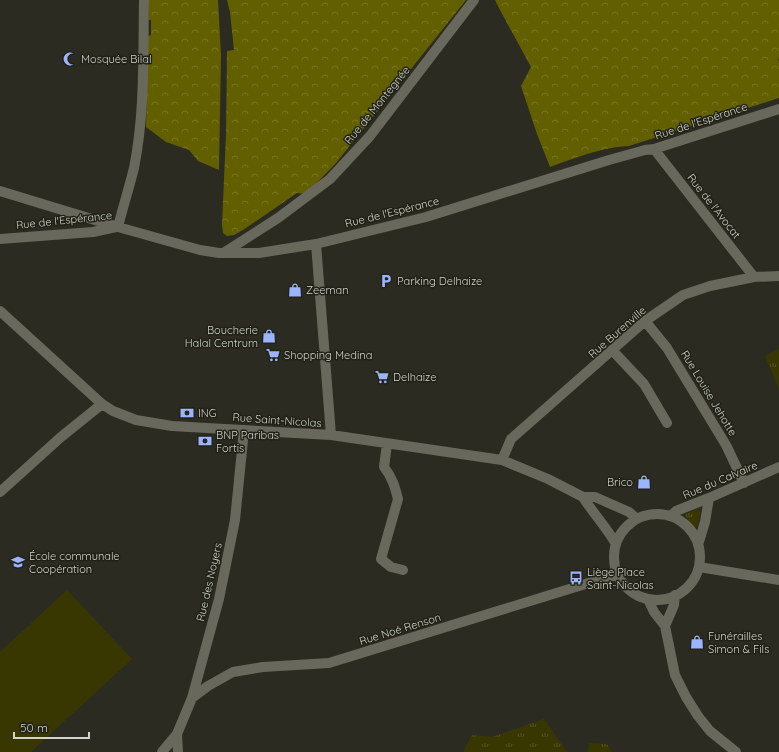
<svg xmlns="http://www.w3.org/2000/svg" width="779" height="752" viewBox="0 0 779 752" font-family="Quicksand,sans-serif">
  <defs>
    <pattern id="grass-tufts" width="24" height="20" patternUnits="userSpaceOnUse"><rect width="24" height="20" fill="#393701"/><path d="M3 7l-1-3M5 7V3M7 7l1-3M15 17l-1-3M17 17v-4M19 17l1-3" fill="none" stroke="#555325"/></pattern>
    <pattern id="forest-crowns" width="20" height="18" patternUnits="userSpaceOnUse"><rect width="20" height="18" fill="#615f00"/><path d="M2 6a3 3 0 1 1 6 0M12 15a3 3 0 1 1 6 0" fill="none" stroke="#777524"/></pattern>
  </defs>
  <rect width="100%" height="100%" fill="#2b2b21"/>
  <path fill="url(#grass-tufts)" d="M 779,349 L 779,389 L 765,356 Z
    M 699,508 C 701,512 699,522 697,526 L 694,527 L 684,515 Z
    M 544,719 L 567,752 L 463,752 L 472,735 L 492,737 Z
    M 589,743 L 607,744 L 612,752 L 588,752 Z"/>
  <path fill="url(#forest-crowns)" d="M 149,0 L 218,0 L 221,56 L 219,170 L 198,161 L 189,150 L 166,142 L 146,127 L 148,36 L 151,35 L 151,20 L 149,20 Z
    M 227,0 L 466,0 L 336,163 L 306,194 L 297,193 L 243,230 L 234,235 L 227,236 L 223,233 L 222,225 L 226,134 L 227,51 L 234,50 L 230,12 Z
    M 495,0 L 779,0 L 779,58 L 778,60 L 779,61 L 779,98 L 629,146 C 602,147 575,158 550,167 L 537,134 L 521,86 L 531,67 L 500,10 Z"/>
  <path fill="#393701" d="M 67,590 L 132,659 L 31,752 L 0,752 L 0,652 Z"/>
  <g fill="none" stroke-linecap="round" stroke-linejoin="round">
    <path stroke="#68685c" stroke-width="10" d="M 654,149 L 754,277
      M 0,191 L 118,227 L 200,250 L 219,253 L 259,253 L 316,244 L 426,217 L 609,160 L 645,150 L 654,149 L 779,109
      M 118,227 C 123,207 129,188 134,168 C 145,113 143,56 144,0
      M 0,239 L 93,232 L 116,227
      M 316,244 L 331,435
      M 225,252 L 278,218 L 330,179 L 370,136 L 474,0
      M 0,311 L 102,404 L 113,411 L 136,420 L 172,426 L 331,435 L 502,460 L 548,479 L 583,497 L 595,497 L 629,512 L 637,519
      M 645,321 L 667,348 L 726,445 L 744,483
      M 613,351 L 644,384 L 667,423
      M 387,444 L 384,467 C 392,477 395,487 398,499 L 381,559 L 391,567 L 403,570
      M 502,460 L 511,439 L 645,321 L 683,295 L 710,286 L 754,277 L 779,276
      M 0,492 L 61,437 L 102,404
      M 583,497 C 593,513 606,527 616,544
      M614 557a43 43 0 1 1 86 0a43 43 0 1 1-86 0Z
      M 671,516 L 676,511 L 709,498 L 779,467
      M 698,545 L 705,522 L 709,498
      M 699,567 L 779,580
      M 648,599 L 654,612 L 665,626 L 675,675 L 686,697 L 698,716 L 710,731 L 736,752
      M 665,626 L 674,605 L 675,595
      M 192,698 L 208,686 L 233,672 L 263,667 L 329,663 L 618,574
      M 177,734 L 178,752
      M 162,752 L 177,734 L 192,698 L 219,599 L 235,520 L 244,430"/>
  </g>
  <defs>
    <g id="mosque-bare" transform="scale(1.08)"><path d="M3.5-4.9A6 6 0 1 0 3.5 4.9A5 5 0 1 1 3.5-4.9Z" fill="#9cb4fd" stroke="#212217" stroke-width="2.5" paint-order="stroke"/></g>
    <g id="parking-bare" transform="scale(1.08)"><path d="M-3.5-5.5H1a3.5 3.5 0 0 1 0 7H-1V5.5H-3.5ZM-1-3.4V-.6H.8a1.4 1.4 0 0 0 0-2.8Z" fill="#9cb4fd" stroke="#212217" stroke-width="2.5" paint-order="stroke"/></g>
    <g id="shop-bare" transform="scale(1.08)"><path d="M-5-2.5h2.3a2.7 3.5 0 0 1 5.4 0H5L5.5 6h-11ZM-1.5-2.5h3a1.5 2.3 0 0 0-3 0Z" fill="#9cb4fd" stroke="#212217" stroke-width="2.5" paint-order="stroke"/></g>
    <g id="supermarket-bare" transform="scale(1.08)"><path d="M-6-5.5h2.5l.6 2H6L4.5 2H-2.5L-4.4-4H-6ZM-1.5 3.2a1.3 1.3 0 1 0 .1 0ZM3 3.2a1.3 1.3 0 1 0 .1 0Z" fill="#9cb4fd" stroke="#212217" stroke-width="2.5" paint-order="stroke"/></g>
    <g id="bank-bare" transform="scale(1.08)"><path d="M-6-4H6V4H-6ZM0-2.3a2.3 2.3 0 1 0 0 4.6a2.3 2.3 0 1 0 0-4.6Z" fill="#9cb4fd" stroke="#212217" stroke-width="2.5" paint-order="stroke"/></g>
    <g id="school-bare" transform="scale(1.08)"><path d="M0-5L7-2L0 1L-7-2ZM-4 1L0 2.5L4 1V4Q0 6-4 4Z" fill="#9cb4fd" stroke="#212217" stroke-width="2.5" paint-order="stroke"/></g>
    <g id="bus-bare" transform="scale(1.08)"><path d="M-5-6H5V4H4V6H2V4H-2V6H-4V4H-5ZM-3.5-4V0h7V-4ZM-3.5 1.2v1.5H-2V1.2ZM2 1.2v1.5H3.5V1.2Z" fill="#9cb4fd" stroke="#212217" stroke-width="2.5" paint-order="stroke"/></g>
  </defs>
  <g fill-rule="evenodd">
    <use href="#mosque-bare" x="70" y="59"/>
    <use href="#parking-bare" x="386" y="281"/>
    <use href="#shop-bare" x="295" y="290"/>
    <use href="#shop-bare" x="269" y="336"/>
    <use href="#supermarket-bare" x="273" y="355"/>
    <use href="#supermarket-bare" x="382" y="377"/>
    <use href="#bank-bare" x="187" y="413"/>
    <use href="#bank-bare" x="205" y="441"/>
    <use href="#shop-bare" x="644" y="482"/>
    <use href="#school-bare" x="18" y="562"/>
    <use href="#bus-bare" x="576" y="578"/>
    <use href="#shop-bare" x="697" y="642"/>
  </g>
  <g text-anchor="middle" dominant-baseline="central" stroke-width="3" stroke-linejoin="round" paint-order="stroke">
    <g font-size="11" fill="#d2d3cc" stroke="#212217" text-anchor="start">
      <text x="81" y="59">Mosquée Bilal</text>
      <text x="397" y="281">Parking Delhaize</text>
      <text x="306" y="290">Zeeman</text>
      <text x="258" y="330" text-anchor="end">Boucherie<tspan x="258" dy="13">Halal Centrum</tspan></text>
      <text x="284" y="355">Shopping Medina</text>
      <text x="393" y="377">Delhaize</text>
      <text x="198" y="413">ING</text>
      <text x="216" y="435">BNP Paribas<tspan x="216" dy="13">Fortis</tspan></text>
      <text x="633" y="482" text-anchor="end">Brico</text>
      <text x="29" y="556">École communale<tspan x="29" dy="13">Coopération</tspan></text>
      <text x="587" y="572">Liège Place<tspan x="587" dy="13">Saint-Nicolas</tspan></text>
      <text x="708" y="636">Funérailles<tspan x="708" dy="13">Simon &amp; Fils</tspan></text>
    </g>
    <g font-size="11" fill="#d2d3cc" stroke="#212217">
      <text transform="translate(377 105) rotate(-51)">Rue de Montegnée</text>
      <text transform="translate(701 121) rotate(-18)">Rue de l'Espérance</text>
      <text transform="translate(714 206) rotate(52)">Rue de l'Avocat</text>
      <text transform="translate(392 212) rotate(-14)">Rue de l'Espérance</text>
      <text transform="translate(64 220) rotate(-6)">Rue de l'Espérance</text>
      <text transform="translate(617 332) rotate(-41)">Rue Burenville</text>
      <text transform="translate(709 393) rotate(59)">Rue Louise Jehotte</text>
      <text transform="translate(277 420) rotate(4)">Rue Saint-Nicolas</text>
      <text transform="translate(720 480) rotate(-23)">Rue du Calvaire</text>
      <text transform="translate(209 582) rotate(-77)">Rue des Noyers</text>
      <text transform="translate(400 629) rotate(-17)">Rue Noé Renson</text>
    </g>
  </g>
  <path d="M14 732v6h75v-6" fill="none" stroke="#d2d3cc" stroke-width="2"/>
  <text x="20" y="732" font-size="12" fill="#d2d3cc" stroke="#212217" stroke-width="3" paint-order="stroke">50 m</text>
</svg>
